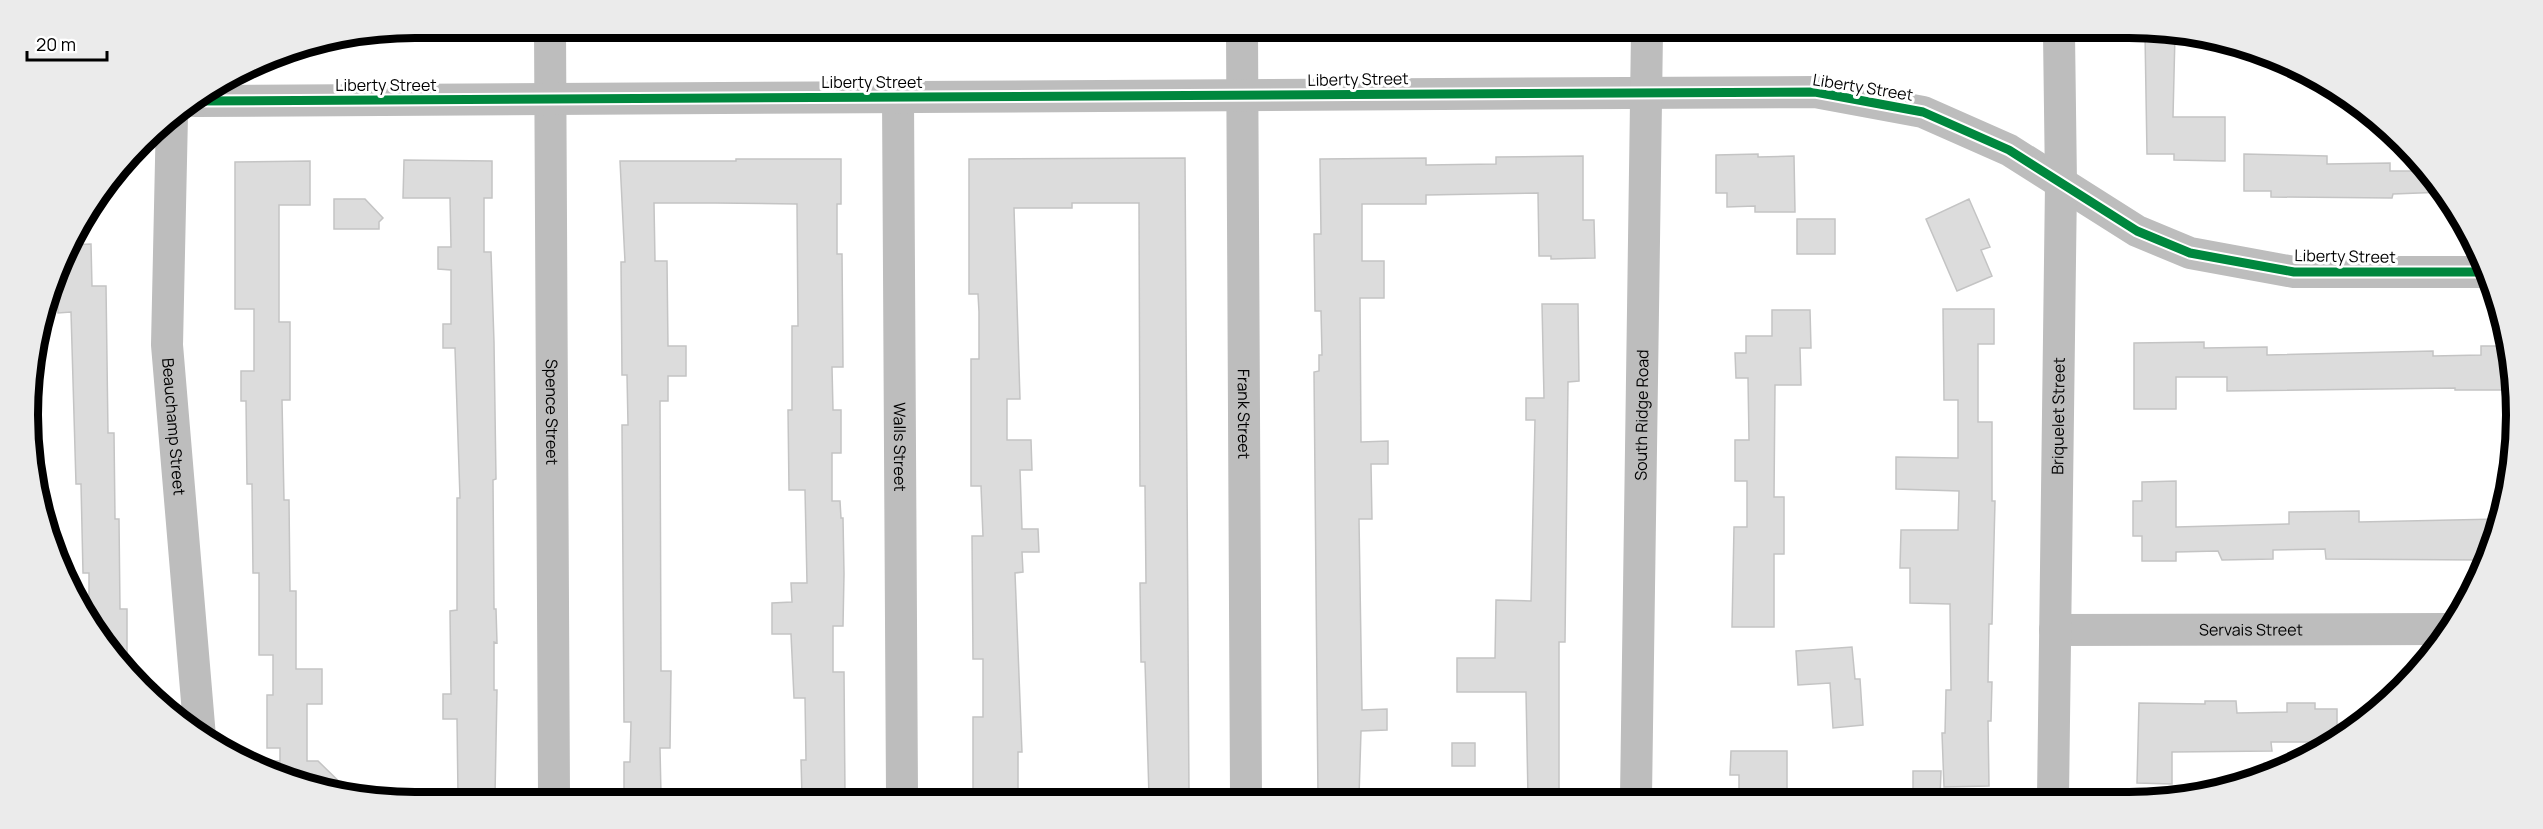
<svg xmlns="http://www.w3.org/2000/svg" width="2543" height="829" viewBox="0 0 2543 829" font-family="Manrope,sans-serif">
  <rect width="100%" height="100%" fill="#fff"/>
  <path fill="#dcdcdc" stroke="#c4c4c4" stroke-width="1.5" d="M 2145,34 L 2175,34 L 2173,117 L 2225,117 L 2225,161 L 2174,160 L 2174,154 L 2147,154 Z
    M 1758,154 L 1758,157 L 1794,156 L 1795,212 L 1755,212 L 1755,206 L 1727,207 L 1727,193 L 1716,193 L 1716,155 Z
    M 2244,154 L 2327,156 L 2327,164 L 2390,163 L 2390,171 L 2422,171 L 2444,192 L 2393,194 L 2392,198 L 2271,197 L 2271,191 L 2244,191 Z
    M 1583,156 L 1583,220 L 1594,220 L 1595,258 L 1551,259 L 1551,256 L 1539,256 L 1538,193 L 1426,195 L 1426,204 L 1362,204 L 1362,261 L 1384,261 L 1384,298 L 1360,298 L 1361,442 L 1388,441 L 1388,464 L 1371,464 L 1372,519 L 1359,519 L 1362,710 L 1387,709 L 1387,730 L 1361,731 L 1359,797 L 1318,797 L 1314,372 L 1319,371 L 1319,355 L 1322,355 L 1321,311 L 1315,311 L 1314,234 L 1321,234 L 1320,159 L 1426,158 L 1426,165 L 1496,164 L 1496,157 Z
    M 1185,158 L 1189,796 L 1149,796 L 1145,662 L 1141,662 L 1140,583 L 1146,583 L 1145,486 L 1140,486 L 1139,203 L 1072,203 L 1072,208 L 1014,208 L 1020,399 L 1007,399 L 1007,440 L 1031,440 L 1032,470 L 1020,470 L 1022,529 L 1038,529 L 1039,552 L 1022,552 L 1023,572 L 1015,573 L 1022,752 L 1018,752 L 1018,796 L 973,796 L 973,717 L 983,717 L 983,659 L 973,659 L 972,536 L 983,536 L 981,486 L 971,486 L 971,359 L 979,359 L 979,312 L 978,294 L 969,294 L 969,159 Z
    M 736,159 L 841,159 L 841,204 L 837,204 L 837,254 L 842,254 L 843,367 L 832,367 L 833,410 L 841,410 L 841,453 L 832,453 L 832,501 L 840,501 L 841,518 L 843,518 L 844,574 L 843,626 L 833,626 L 833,672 L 844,672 L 845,796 L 802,796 L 801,760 L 806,760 L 805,698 L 794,698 L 791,634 L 772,634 L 772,603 L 792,602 L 791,583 L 807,583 L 805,490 L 789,490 L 788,410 L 792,410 L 792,326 L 798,326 L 797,204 L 715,203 L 654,203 L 655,261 L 667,261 L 668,346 L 686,346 L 686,376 L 668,376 L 668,401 L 660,401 L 661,671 L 671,671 L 670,748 L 660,748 L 661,795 L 624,795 L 624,762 L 630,762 L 631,722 L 624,722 L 622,425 L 628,425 L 627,375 L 622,375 L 621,262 L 625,262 L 620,161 L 736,161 Z
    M 404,160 L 492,161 L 492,198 L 484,198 L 484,252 L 491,252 L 494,342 L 496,479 L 493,480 L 494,609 L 496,609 L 497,643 L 494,642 L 494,690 L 497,690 L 495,795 L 458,795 L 457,719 L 443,719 L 443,694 L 451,694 L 450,611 L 457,610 L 457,498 L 460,498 L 455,348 L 443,348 L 443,324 L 451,324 L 451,270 L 438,269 L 438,247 L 451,247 L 450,198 L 403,198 Z
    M 310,161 L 310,205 L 279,205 L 279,322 L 290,322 L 290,400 L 282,400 L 284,500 L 289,500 L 290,591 L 296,591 L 296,669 L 322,669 L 322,704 L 307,704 L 307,761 L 318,761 L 353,795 L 339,794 L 258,761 L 280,761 L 280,748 L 267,748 L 267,695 L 273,695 L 273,655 L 259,655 L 259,573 L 253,573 L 252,484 L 247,484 L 246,401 L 241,401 L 241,371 L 254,371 L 254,309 L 235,309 L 235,162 Z
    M 334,199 L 365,199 L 383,218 L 379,222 L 379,229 L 334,229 Z
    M 1969,199 L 1990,247 L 1981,250 L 1992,276 L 1957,291 L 1926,219 Z
    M 1797,219 L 1835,219 L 1835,254 L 1797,254 Z
    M 91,244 L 92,286 L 106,286 L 108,433 L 114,433 L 115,519 L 119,519 L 120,609 L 127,609 L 127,664 L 93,630 L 89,622 L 89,573 L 83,573 L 81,484 L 76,484 L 71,312 L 58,313 L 57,276 L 66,245 Z
    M 1542,304 L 1578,304 L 1579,381 L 1568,382 L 1565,642 L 1559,642 L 1559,797 L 1528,797 L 1526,692 L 1457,692 L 1457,658 L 1495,658 L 1496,600 L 1531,601 L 1535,420 L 1526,420 L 1526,398 L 1544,398 Z
    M 1943,309 L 1994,309 L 1994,344 L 1978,344 L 1978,422 L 1992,422 L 1992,501 L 1995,501 L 1992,624 L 1989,624 L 1988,682 L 1992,682 L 1991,721 L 1988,721 L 1989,786 L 1944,787 L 1942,733 L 1945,733 L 1946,690 L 1951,690 L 1950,604 L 1910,603 L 1910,568 L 1900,568 L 1901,530 L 1958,530 L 1959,491 L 1896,489 L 1896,457 L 1958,458 L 1958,400 L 1944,400 Z
    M 1772,310 L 1810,310 L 1811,348 L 1800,348 L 1801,385 L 1775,385 L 1774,497 L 1784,497 L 1784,554 L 1774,554 L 1774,627 L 1732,627 L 1734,527 L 1747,527 L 1747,481 L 1735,481 L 1735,440 L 1749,440 L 1748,378 L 1736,378 L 1735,353 L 1746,353 L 1746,336 L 1772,336 Z
    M 2204,342 L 2204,348 L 2267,347 L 2267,355 L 2433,351 L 2433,356 L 2481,355 L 2481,346 L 2509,346 L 2509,390 L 2455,390 L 2455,388 L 2227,391 L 2227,377 L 2176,377 L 2176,409 L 2134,409 L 2134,343 Z
    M 2176,481 L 2176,527 L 2289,524 L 2289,512 L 2359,511 L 2359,522 L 2498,519 L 2482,560 L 2326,559 L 2325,549 L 2273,550 L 2273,559 L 2222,560 L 2218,551 L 2176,552 L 2176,561 L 2142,561 L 2142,536 L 2133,536 L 2133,501 L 2142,501 L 2142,482 Z
    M 1852,647 L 1855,679 L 1860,679 L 1863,725 L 1833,728 L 1830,683 L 1798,685 L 1796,651 Z
    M 2205,701 L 2236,701 L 2237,713 L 2287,712 L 2287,703 L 2315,703 L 2315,709 L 2337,709 L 2337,735 L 2328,742 L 2271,742 L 2272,751 L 2172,752 L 2172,784 L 2137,783 L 2139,703 L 2205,704 Z
    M 1452,743 L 1475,743 L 1475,766 L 1452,766 Z
    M 1731,751 L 1787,751 L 1787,798 L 1739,798 L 1739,775 L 1730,775 Z
    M 1913,771 L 1941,771 L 1940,798 L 1913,798 Z"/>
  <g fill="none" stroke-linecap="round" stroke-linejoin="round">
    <g stroke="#bdbdbd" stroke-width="32">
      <path id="s1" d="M 550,28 L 554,795"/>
      <path id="s2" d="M 1242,30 L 1246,797"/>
      <path id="s3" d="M 898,97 L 902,796"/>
      <path d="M 195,101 L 1815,92 L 1923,112 L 2009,150 L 2137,231 L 2190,253 L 2294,272 L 2481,272"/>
      <path id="s4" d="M 172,115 L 167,345 L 200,737"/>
      <path id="s5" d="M 2055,630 L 2448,629"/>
      <path id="s6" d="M 1636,797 L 1647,32"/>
      <path id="s7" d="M 2053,798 L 2061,184 L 2059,34"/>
    </g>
    <g stroke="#fff" stroke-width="13">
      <path id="cycleway" d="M 195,101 L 1815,92 L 1923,112 L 2009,150 L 2137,231 L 2190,253 L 2294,272 L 2481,272"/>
    </g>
    <use href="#cycleway" stroke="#00873e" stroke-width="9"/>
  </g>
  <g text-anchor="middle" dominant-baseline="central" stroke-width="6" stroke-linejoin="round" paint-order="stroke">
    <g font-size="16" fill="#000" stroke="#fff">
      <text transform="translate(1358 79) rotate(-1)">Liberty Street</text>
      <text x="872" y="82">Liberty Street</text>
      <text x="386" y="85">Liberty Street</text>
      <text transform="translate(1863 87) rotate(9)">Liberty Street</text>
      <text transform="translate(2345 256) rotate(1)">Liberty Street</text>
      <text stroke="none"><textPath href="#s1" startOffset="384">Spence Street</textPath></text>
      <text stroke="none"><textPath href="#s2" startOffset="384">Frank Street</textPath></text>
      <text stroke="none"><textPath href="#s6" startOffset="382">South Ridge Road</textPath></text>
      <text stroke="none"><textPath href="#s7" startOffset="382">Briquelet Street</textPath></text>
      <text stroke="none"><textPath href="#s4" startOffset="312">Beauchamp Street</textPath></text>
      <text stroke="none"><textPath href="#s3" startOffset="350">Walls Street</textPath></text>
      <text stroke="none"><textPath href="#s5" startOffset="196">Servais Street</textPath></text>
    </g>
  </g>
  <path d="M0 0H2543V829H0ZM415 38H2129A377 377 0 0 1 2506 415V415A377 377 0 0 1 2129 792H415A377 377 0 0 1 38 415V415A377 377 0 0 1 415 38Z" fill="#ebebeb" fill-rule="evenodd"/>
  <path fill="none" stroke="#000" stroke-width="8" d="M415 38H2129A377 377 0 0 1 2506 415V415A377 377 0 0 1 2129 792H415A377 377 0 0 1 38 415V415A377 377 0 0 1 415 38Z"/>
  <path d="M27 51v9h80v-9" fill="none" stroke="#000000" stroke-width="3"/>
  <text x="36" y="51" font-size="18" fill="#000000" stroke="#ffffff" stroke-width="4.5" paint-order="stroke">20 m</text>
</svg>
